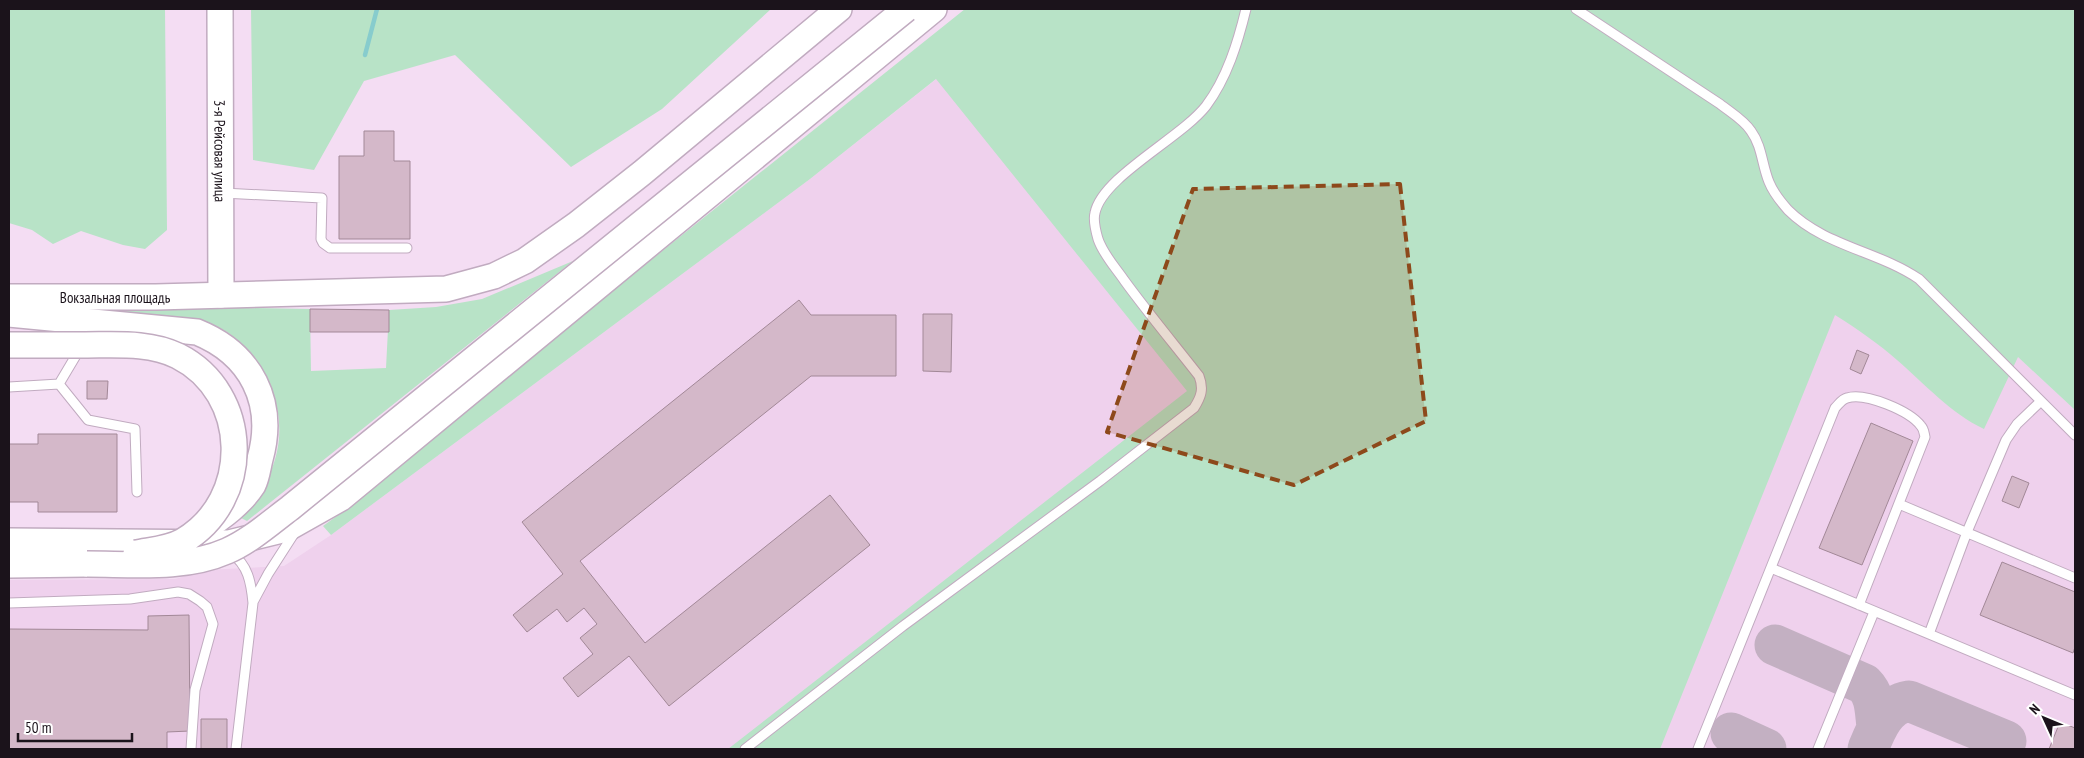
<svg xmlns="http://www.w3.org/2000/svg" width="2084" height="758" viewBox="0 0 2084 758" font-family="'PT Sans Narrow',sans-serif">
  <rect width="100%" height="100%" fill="#f4ddf3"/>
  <path fill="#efd1ed" d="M 1025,9 L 1603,9 L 1907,253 L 2075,410 L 2075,749 L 9,749 L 9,580 L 175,579 L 204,570 L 284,566 L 331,535 L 810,179 Z"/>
  <path fill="#b8e3c7" d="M 9,9 L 165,9 L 167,230 L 145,249 L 123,245 L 81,231 L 53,244 L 32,230 L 9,223 Z
    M 251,9 L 771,9 L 662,109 L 571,167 L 455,55 L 364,81 L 314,170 L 253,160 Z
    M 965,9 L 2075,9 L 2075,410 L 2018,357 L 1984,429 C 1950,413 1925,384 1897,360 C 1879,344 1856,328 1835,315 L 1660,749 L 728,749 L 1187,391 L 936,79 L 810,179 L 331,535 L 323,526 L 359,500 L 627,279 Z
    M 573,261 L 247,521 L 237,516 C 246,506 258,495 265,484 C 287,442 283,403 258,364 C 247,348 232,332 213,325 C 186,316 154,316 126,313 L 123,306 L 310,309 L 311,371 L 386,368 L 389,310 L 436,307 L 482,299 Z"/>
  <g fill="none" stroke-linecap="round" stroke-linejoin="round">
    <path stroke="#87cccd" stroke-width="4.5" d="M 365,55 L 377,9"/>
    <path stroke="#c3b0c2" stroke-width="41" d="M 1775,645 L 1864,684 C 1876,696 1875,711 1877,727
      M 1731,733 L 1766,749
      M 1868,749 C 1876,729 1885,705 1909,701 L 2006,741"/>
  </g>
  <path fill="#d4b8c9" stroke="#a28897" d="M 364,131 L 394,131 L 394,161 L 410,161 L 410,239 L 339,239 L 339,156 L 364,156 Z
    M 799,300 L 811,315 L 896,315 L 896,376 L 811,376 L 580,561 L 645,643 L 830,495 L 870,545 L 669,706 L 629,656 L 578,697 L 563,678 L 593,654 L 580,638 L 597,624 L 584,608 L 567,622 L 557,609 L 527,632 L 513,615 L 563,574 L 522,522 Z
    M 310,309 L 389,310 L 389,332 L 310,332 Z
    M 923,314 L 952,314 L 951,372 L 923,371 Z
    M 1857,350 L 1869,355 L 1861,374 L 1850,369 Z
    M 87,381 L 108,381 L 107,399 L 87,399 Z
    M 1871,423 L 1913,441 L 1862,565 L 1819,548 Z
    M 38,434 L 117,434 L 117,512 L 38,512 L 38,502 L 9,502 L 9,444 L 38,444 Z
    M 2012,476 L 2029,483 L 2019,508 L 2002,501 Z
    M 2002,562 L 2075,592 L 2075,647 L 2073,653 L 1980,615 Z
    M 189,615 L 190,731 L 167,732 L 167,749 L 9,749 L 9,629 L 148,630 L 148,616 Z
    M 201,719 L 227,719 L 227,749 L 201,749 Z
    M 2060,722 L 2075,728 L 2075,749 L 2049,749 Z"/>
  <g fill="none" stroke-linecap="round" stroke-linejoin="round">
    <g stroke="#c1abc0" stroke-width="11">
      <path id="lane" d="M 1576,9 L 1720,104 C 1730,112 1744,120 1751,131 C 1762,146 1762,165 1769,182 C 1773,192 1780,201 1788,210 C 1824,246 1878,251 1919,279 L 2075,435
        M 223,193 L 322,198 L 321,239 L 323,243 L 330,248 L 407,248
        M 59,384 L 81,347
        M 9,387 L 59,384 L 88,420 L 135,429 L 137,492
        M 1899,504 L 2075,578
        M 231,553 C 248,565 251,582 253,603 L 236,749
        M 1771,568 L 2075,695
        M 253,602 L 268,574 L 295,532
        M 9,603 L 130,599 L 178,592 L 189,594 L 200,601 L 207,607 L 213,624 L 195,690 L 191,749
        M 1929,634 L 1967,532 L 2006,440 L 2017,424 L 2041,401
        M 745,749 L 903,626 L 1100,481 L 1194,408 C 1201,397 1204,389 1199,376 C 1174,344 1148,313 1124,280 C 1115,267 1103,254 1098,239 C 1096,232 1093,220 1095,213 C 1102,177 1181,138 1206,106 C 1227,78 1238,42 1246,9
        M 1698,749 L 1835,408 C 1839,404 1842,399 1847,398 C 1865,392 1910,411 1921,426 C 1924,429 1924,433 1925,437 L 1859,605
        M 1818,749 L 1874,612"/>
    </g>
    <g stroke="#c1abc0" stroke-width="28">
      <g id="secondary">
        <path id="s1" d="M 220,9 L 221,295"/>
        <path id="s2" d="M 9,297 L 156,297 L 446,289 L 494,276 L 525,261 L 576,225 L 642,173 L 839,9"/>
        <path d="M 9,314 L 197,332 C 251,354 276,402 260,459 C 258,467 257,477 253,485 C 242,502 222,518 204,528"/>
        <path d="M 9,541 L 229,543 L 286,529 L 341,498 L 934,9"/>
        <path d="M 9,565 L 87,564"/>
      </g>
    </g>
    <use href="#lane" stroke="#fff" stroke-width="9"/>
    <use href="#secondary" stroke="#fff" stroke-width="25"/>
    <g stroke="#c1abc0" stroke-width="28" stroke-linecap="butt">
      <path id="secondary-bridge" d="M 9,345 C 34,345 60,345 85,345 C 116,345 150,342 178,356 C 251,393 253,500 183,541 C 169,549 151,550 136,553
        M 87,564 C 133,564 184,570 227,551 C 250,541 270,523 290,508 L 906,9"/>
    </g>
    <use href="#secondary-bridge" stroke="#fff" stroke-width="25"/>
  </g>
  <path fill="#8d491b" fill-opacity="0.2" stroke="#8d491b" stroke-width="4" stroke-dasharray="10 6" stroke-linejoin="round" d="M 1400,184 L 1426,421 L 1294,485 L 1107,432 L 1193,189 Z"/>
  <g text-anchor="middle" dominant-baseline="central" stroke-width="4" stroke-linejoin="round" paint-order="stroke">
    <g font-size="15" fill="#1b131b" stroke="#fff">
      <text stroke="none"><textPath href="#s1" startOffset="142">3-я Рейсовая улица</textPath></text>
      <text stroke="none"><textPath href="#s2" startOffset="106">Вокзальная площадь</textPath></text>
    </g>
  </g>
  <rect width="2084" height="758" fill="none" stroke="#1b131b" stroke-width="20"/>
  <g transform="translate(2044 718) rotate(314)" stroke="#ffffff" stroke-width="4" paint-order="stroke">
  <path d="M0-4L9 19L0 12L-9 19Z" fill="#1b131b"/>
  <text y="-8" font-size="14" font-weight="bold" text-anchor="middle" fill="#1b131b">N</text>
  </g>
  <path d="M18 733v8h114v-8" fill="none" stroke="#1b131b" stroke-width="2.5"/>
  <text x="25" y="733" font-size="15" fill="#1b131b" stroke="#ffffff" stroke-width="4" paint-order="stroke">50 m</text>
</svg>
